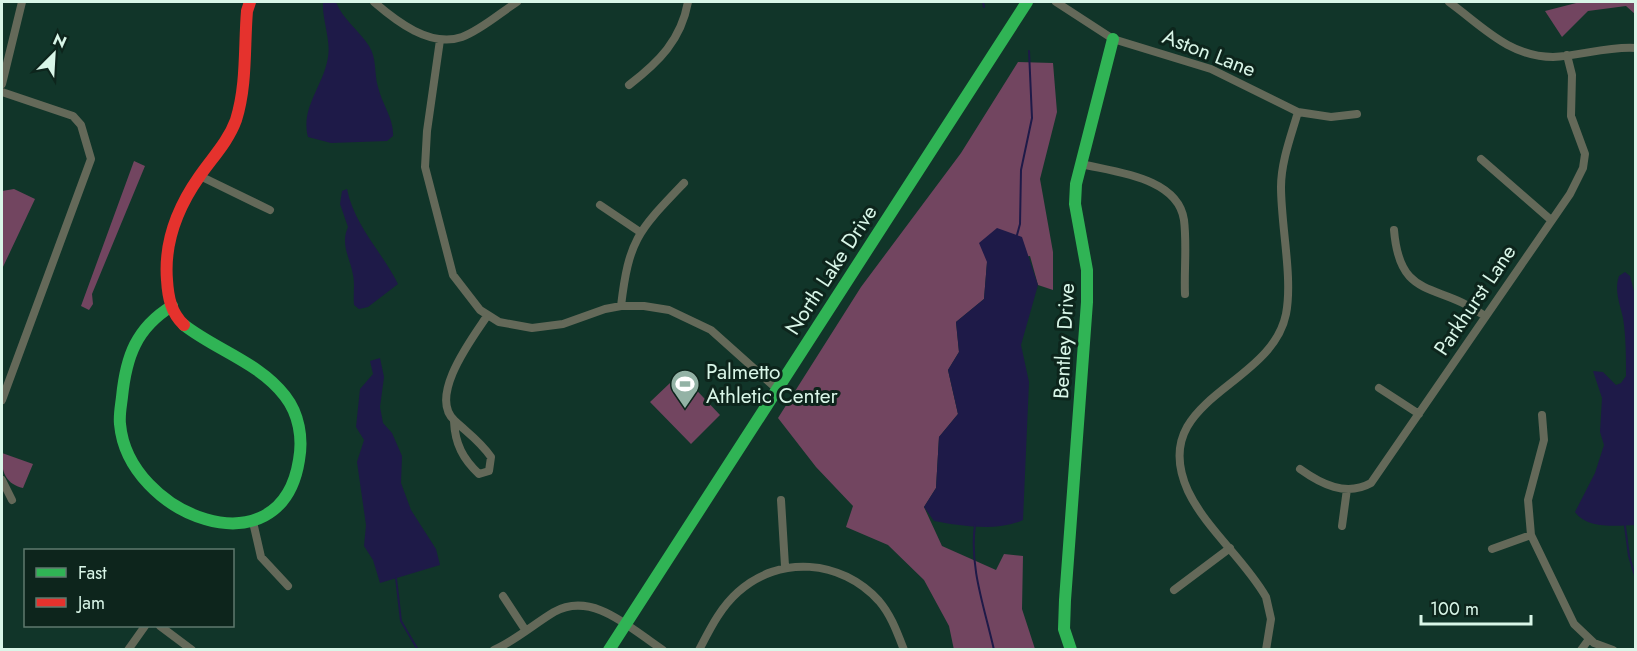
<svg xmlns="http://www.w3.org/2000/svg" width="1637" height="651" viewBox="0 0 1637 651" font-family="Jost,sans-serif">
  <rect width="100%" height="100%" fill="#113529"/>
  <path fill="#724560" d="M 1580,2 L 1635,2 L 1635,14 L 1626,6 L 1588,11 L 1562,37 L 1545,11 Z
    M 1018,62 L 1053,63 L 1057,112 L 1040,179 L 1053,252 L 1053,290 L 1038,285 L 1030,256 L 987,262 L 984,299 L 956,322 L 959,352 L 948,370 L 958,414 L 939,437 L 936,488 L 924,507 L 942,546 L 996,570 L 1004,554 L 1023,556 L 1022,609 L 1035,649 L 954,650 L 949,626 L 924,580 L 888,545 L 846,527 L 853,506 L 816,467 L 778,418 L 861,287 L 961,153 Z
    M 134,161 L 145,166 L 92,294 L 93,304 L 89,310 L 81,306 Z
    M 14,189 L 35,199 L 2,269 L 2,191 Z
    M 686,379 L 720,415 L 691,444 L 650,402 L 670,383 L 676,388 Z
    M 2,453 L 33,464 L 23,488 C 5,484 1,471 2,453 Z"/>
  <path fill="#1e1a48" d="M 323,2 L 336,2 C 343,20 359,30 369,46 C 377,58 374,74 378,87 C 382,104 394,119 393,136 L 387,141 L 331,143 L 308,137 C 300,108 324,85 328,57 C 331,39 322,20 323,2 Z
    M 347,189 C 354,225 382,252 398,284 L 368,307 L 359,309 L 354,305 C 353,295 355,284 353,275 C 350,257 340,245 348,227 L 340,204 L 342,191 Z
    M 997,228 L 1022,237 L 1038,285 L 1021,345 L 1029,382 L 1023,520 C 997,532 962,526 934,521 L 924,507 L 936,488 L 939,437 L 958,414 L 948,370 L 959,352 L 956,322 L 984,299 L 987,262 L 979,243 Z
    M 1625,272 L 1630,276 L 1636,299 L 1635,525 C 1616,526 1587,529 1575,512 L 1595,473 L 1604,445 L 1600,432 L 1602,398 L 1593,371 L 1603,372 L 1616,385 L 1621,383 L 1626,376 C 1626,358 1626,336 1623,318 C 1620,304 1614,291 1619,276 Z
    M 380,358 L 384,377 L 380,407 L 383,423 L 392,433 L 402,456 L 401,483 L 411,510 L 436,549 L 440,565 L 380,583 L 373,560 L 364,546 L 366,525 L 357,462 L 364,440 L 356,427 L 360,389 L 373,374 L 370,361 Z"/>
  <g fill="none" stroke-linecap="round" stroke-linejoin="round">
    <path stroke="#1e1a48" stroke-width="2" d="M 983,2 L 984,7
      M 1017,235 L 1020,224 L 1021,170 L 1032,118 L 1029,51
      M 975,525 C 969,567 985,609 994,650
      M 1625,526 L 1629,556 L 1636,579
      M 396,578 L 401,621 L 418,650"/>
    <path stroke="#646959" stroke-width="8" d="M 374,2 C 396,21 430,48 462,37 C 481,30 500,13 517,2
      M 1056,2 L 1113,39 L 1211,69 L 1298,112 L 1331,117 L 1357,114
      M 1449,2 C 1481,25 1509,57 1553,57 C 1581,56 1607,46 1636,48
      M 440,40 L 427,131 L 425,167 L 453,275 L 480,310 L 499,322 L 532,328 L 563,324 L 605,309 L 621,306 L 644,306 L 669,310 L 711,330 L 777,389
      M 2,84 L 22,2
      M 629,85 C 659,62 681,40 688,2
      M 2,92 L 73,116 L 81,125 L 91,159 L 2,400
      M 1481,159 L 1551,220
      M 1081,164 C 1114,172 1178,177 1184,220 C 1187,244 1184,270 1185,294
      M 200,176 L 270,210
      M 600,205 L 640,232
      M 1394,230 C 1400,302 1437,281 1485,316
      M 621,306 C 629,239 638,231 684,183
      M 1379,388 L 1419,414
      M 1542,415 L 1544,440 L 1528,500 L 1531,535 L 1574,624 L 1594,643 L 1613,650
      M 454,421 C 455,444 463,459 479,474 L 489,471 L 491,457 C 480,441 469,434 455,421 C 427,397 473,337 487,316
      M 1300,469 C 1321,484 1346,497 1371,483 L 1570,194 L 1583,168 L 1585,154 L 1571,116 L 1572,75 L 1567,55
      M 2,480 L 12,500
      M 781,500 L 785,566
      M 253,522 L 261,557 L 288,586
      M 1342,526 L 1347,489
      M 1492,549 L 1531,535
      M 1174,590 L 1230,548
      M 503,596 L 526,631
      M 160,626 L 192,650
      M 128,650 L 145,626
      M 494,650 C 516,640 534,624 554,612 C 593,590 632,630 663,650
      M 699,650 C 710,629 720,608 738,592 C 779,555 841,559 879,601 C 891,615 897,632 904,650
      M 1266,650 L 1271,619 L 1266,597 C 1245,560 1206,529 1188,491 C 1146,398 1271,388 1286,314 C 1293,278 1281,226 1281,187 C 1281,162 1291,136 1298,112
      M 1581,650 L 1589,639"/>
    <path stroke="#30b455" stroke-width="12" d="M 172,306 C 136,328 126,357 122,397 C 121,406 119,415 120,424 C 128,515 281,575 299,460 C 303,438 299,414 285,396 C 260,363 216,350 184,325
      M 609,650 L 1027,2
      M 1071,650 L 1064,629 L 1065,600 L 1087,302 L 1087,270 L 1075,204 L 1076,184 L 1113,39"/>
    <path stroke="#e5322d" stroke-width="12" d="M 184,325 C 171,313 168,297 167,280 C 164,243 178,207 199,177 C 212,158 228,142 236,120 C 247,85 244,47 247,11 L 250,2"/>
  </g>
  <defs>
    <g id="stadium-pin" transform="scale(1.5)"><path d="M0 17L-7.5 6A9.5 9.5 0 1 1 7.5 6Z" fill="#93b2a5" stroke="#0d251c"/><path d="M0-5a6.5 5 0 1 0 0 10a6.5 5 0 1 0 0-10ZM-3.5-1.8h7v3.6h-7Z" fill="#fff"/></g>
  </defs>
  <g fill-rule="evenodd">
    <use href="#stadium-pin" x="685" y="384"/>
  </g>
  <g text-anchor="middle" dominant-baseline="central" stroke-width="6" stroke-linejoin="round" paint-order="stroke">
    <g font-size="21" fill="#d9f6e8" stroke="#0d251c">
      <text transform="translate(1209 53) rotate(21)">Aston Lane</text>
      <text transform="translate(831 270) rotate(-57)">North Lake Drive</text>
      <text transform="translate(1475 300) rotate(-56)">Parkhurst Lane</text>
      <text transform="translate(1064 341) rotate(-87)">Bentley Drive</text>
    </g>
    <g font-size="21" fill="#d9f6e8" stroke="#0d251c" text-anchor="start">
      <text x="706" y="372">Palmetto<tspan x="706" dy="24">Athletic Center</tspan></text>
    </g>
  </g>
  <rect width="1637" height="651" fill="none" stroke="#d9f6e8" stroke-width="6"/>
  <rect x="24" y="549" width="210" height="78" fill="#0d251c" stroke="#5f796e" stroke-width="1.5"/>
  <rect x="36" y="568" width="30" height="9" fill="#30b455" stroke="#5f796e" stroke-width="1.5"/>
  <text x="78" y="579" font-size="18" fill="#d9f6e8">Fast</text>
  <rect x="36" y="598" width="30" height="9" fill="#e5322d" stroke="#5f796e" stroke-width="1.5"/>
  <text x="78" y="609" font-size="18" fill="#d9f6e8">Jam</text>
  <g transform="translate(54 54) rotate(24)" stroke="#0d251c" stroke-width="4.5" paint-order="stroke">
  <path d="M0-4.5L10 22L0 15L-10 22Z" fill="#d9f6e8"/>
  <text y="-9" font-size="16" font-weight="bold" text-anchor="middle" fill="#d9f6e8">N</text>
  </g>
  <path d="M1421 615v9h110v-9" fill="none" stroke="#d9f6e8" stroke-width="3"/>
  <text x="1430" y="615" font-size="18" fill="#d9f6e8" stroke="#0d251c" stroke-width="4.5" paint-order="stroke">100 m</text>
</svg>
